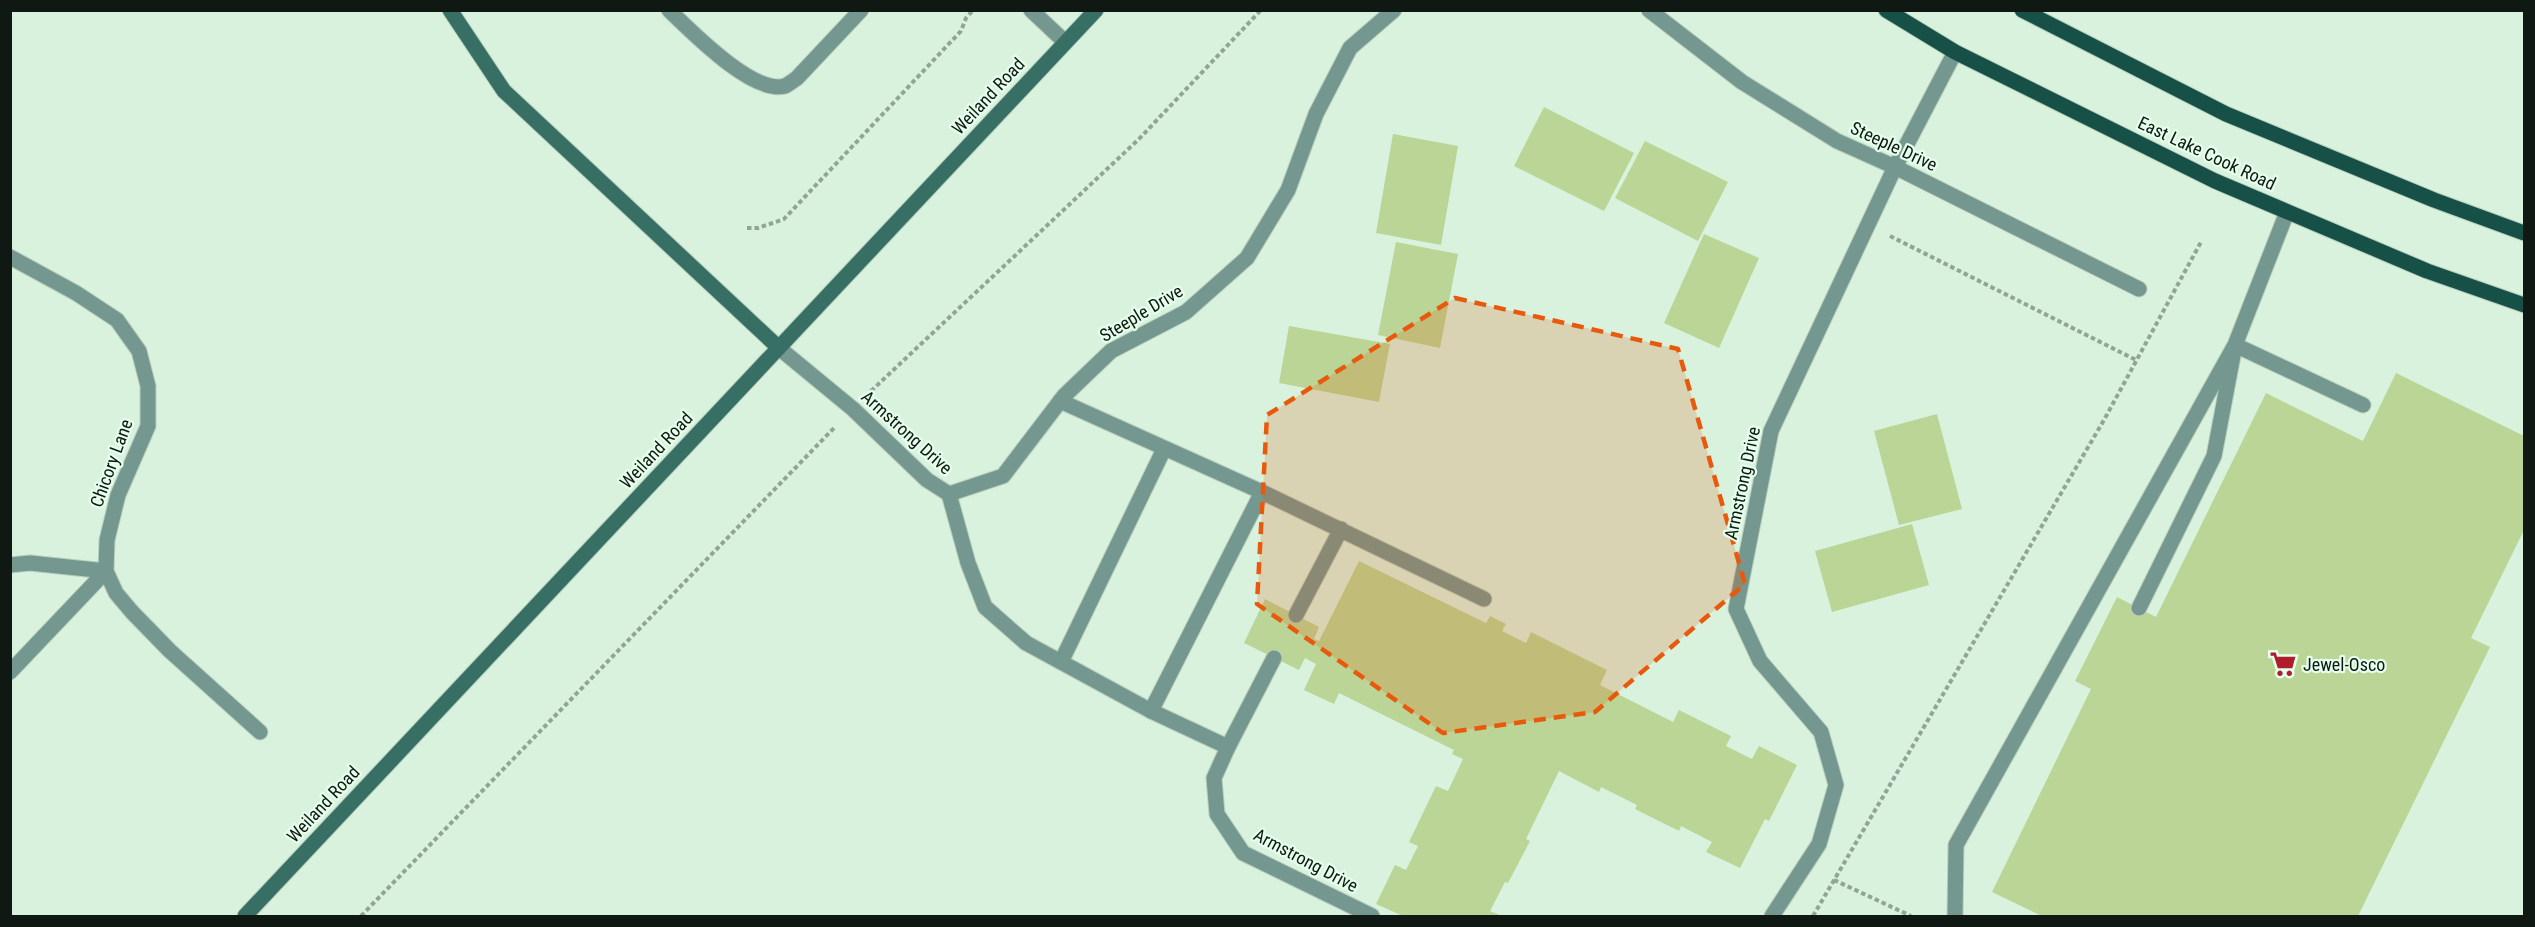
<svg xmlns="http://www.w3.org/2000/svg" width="2535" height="927" viewBox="0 0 2535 927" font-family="'Roboto Condensed',sans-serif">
  <rect width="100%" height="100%" fill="#d8f2de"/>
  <path fill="#bad595" d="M 1544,107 L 1634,153 L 1604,211 L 1514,166 Z
    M 1393,134 L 1458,146 L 1441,245 L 1376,233 Z
    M 1645,141 L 1728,182 L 1698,241 L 1615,198 Z
    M 1704,234 L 1759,258 L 1719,348 L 1664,323 Z
    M 1396,242 L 1458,254 L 1440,348 L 1378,335 Z
    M 1289,326 L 1390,344 L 1379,402 L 1279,383 Z
    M 2396,373 L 2524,436 L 2524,530 L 2471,638 L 2490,647 L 2358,916 L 2042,916 L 1992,892 L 2091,689 L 2075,681 L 2117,597 L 2156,617 L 2266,393 L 2363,441 Z
    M 1937,414 L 1962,509 L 1899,525 L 1874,431 Z
    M 1912,524 L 1929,585 L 1832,612 L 1815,551 Z
    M 1359,561 L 1486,623 L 1490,616 L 1506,624 L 1502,631 L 1526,643 L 1531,632 L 1607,670 L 1600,685 L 1673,722 L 1679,710 L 1731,736 L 1726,746 L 1752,759 L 1759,746 L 1797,765 L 1769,821 L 1765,819 L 1740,868 L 1706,852 L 1712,842 L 1681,826 L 1679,831 L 1635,809 L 1637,805 L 1601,787 L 1599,792 L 1559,771 L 1526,839 L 1530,841 L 1508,883 L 1505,882 L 1490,911 L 1502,916 L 1403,916 L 1376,904 L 1395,865 L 1406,870 L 1418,846 L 1409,842 L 1436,786 L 1448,791 L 1463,759 L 1452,754 L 1454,750 L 1339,693 L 1334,704 L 1304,690 L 1316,664 L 1305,658 L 1299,670 L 1244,643 L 1265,599 L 1319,627 L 1314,639 L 1319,641 Z"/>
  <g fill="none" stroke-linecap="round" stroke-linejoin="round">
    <g stroke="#b8cfbd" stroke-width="17">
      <path id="lane" d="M 669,10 C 691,31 753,95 785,86 C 789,84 793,81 797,78 L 861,10
        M 1031,10 L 1065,42
        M 1060,401 L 1262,492 L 1484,599
        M 2139,608 L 2214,456 L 2235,345 L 2363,405
        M 1296,615 L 1341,529
        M 1061,662 L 1164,449
        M 1151,711 L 1262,492
        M 1228,747 L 1274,658
        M 1955,916 L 1956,845 L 2235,345 L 2287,212"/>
    </g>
    <g stroke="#b8cfbd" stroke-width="17">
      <path id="street" d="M 1649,10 L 1742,82 L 1837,141 L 1895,167 L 2139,289
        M 10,257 L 76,293 L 117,320 L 139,351 L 148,386 L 148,426 L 118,495 L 107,540 L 106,571 L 116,593 L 132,612 L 170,651 L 260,732
        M 779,348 L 853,409 L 927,480 L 949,494 L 968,563 L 985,607 L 1026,643 L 1151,711 L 1228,747 L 1214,778 L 1217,814 L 1243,853 L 1372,916
        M 949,494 L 1003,476 L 1064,396 L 1111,351 L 1186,312 L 1247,258 L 1288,190 L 1316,114 L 1350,48 L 1394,10
        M 10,565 L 30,563 L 106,571
        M 10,672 L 106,571
        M 1772,916 L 1819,844 L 1836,785 L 1821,732 L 1760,661 L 1736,609 L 1771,431 L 1895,167 L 1955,52"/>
    </g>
    <g stroke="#b8cfbd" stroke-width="17">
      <path id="secondary" d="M 450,10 L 504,91 L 779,348
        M 245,916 L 1096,10"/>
    </g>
    <g stroke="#b8cfbd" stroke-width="17">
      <path id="primary" d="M 1886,10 L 1955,52 L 2215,181 L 2427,271 L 2524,305
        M 2022,10 L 2226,114 L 2434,200 L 2524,233"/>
    </g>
    <path stroke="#91a596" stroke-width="4" stroke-dasharray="4.5 3" stroke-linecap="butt" d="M 747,228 L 758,228 L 784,219 L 961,31 L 966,18 L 973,10
      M 1890,236 L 2136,360
      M 871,391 L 1139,139 L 1261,10
      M 1834,880 L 1911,916
      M 361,916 L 834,428
      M 1813,916 L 2104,420 L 2201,242"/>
    <use href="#lane" stroke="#74978f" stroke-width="15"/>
    <use href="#street" stroke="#74978f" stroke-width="15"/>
    <use href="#secondary" stroke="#386f64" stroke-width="15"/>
    <use href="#primary" stroke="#165046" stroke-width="15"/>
  </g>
  <path fill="#e8590c" fill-opacity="0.2" stroke="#e8590c" stroke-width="4.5" stroke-dasharray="12 8" stroke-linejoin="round" d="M 1455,298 L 1678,349 L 1745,584 L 1595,712 L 1443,733 L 1257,604 L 1267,415 Z"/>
  <defs>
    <g id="supermarket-bare" transform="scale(2.07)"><path d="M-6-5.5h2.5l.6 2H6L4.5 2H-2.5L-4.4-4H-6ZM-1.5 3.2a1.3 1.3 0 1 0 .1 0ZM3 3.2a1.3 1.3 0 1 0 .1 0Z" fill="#af1c2c" stroke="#e5ffec" stroke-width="2.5" paint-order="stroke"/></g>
  </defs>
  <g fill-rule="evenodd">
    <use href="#supermarket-bare" x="2283" y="664"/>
  </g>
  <g text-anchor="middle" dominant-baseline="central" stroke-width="4.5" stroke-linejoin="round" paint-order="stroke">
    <g font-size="18" fill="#0f1812" stroke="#e5ffec">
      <text transform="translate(988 96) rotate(-47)">Weiland Road</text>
      <text transform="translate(1894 146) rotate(25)">Steeple Drive</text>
      <text transform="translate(2207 153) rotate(25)">East Lake Cook Road</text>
      <text transform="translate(1141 313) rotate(-31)">Steeple Drive</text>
      <text transform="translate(907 432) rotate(42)">Armstrong Drive</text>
      <text transform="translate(656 450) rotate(-47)">Weiland Road</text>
      <text transform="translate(111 463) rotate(-70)">Chicory Lane</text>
      <text transform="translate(1742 483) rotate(-78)">Armstrong Drive</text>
      <text transform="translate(323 804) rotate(-47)">Weiland Road</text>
      <text transform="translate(1306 860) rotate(28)">Armstrong Drive</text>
    </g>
    <g font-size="18" fill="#0f1812" stroke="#e5ffec" text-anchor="start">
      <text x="2303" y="664">Jewel-Osco</text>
    </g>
  </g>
  <rect width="2535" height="927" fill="none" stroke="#0f1812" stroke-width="24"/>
</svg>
